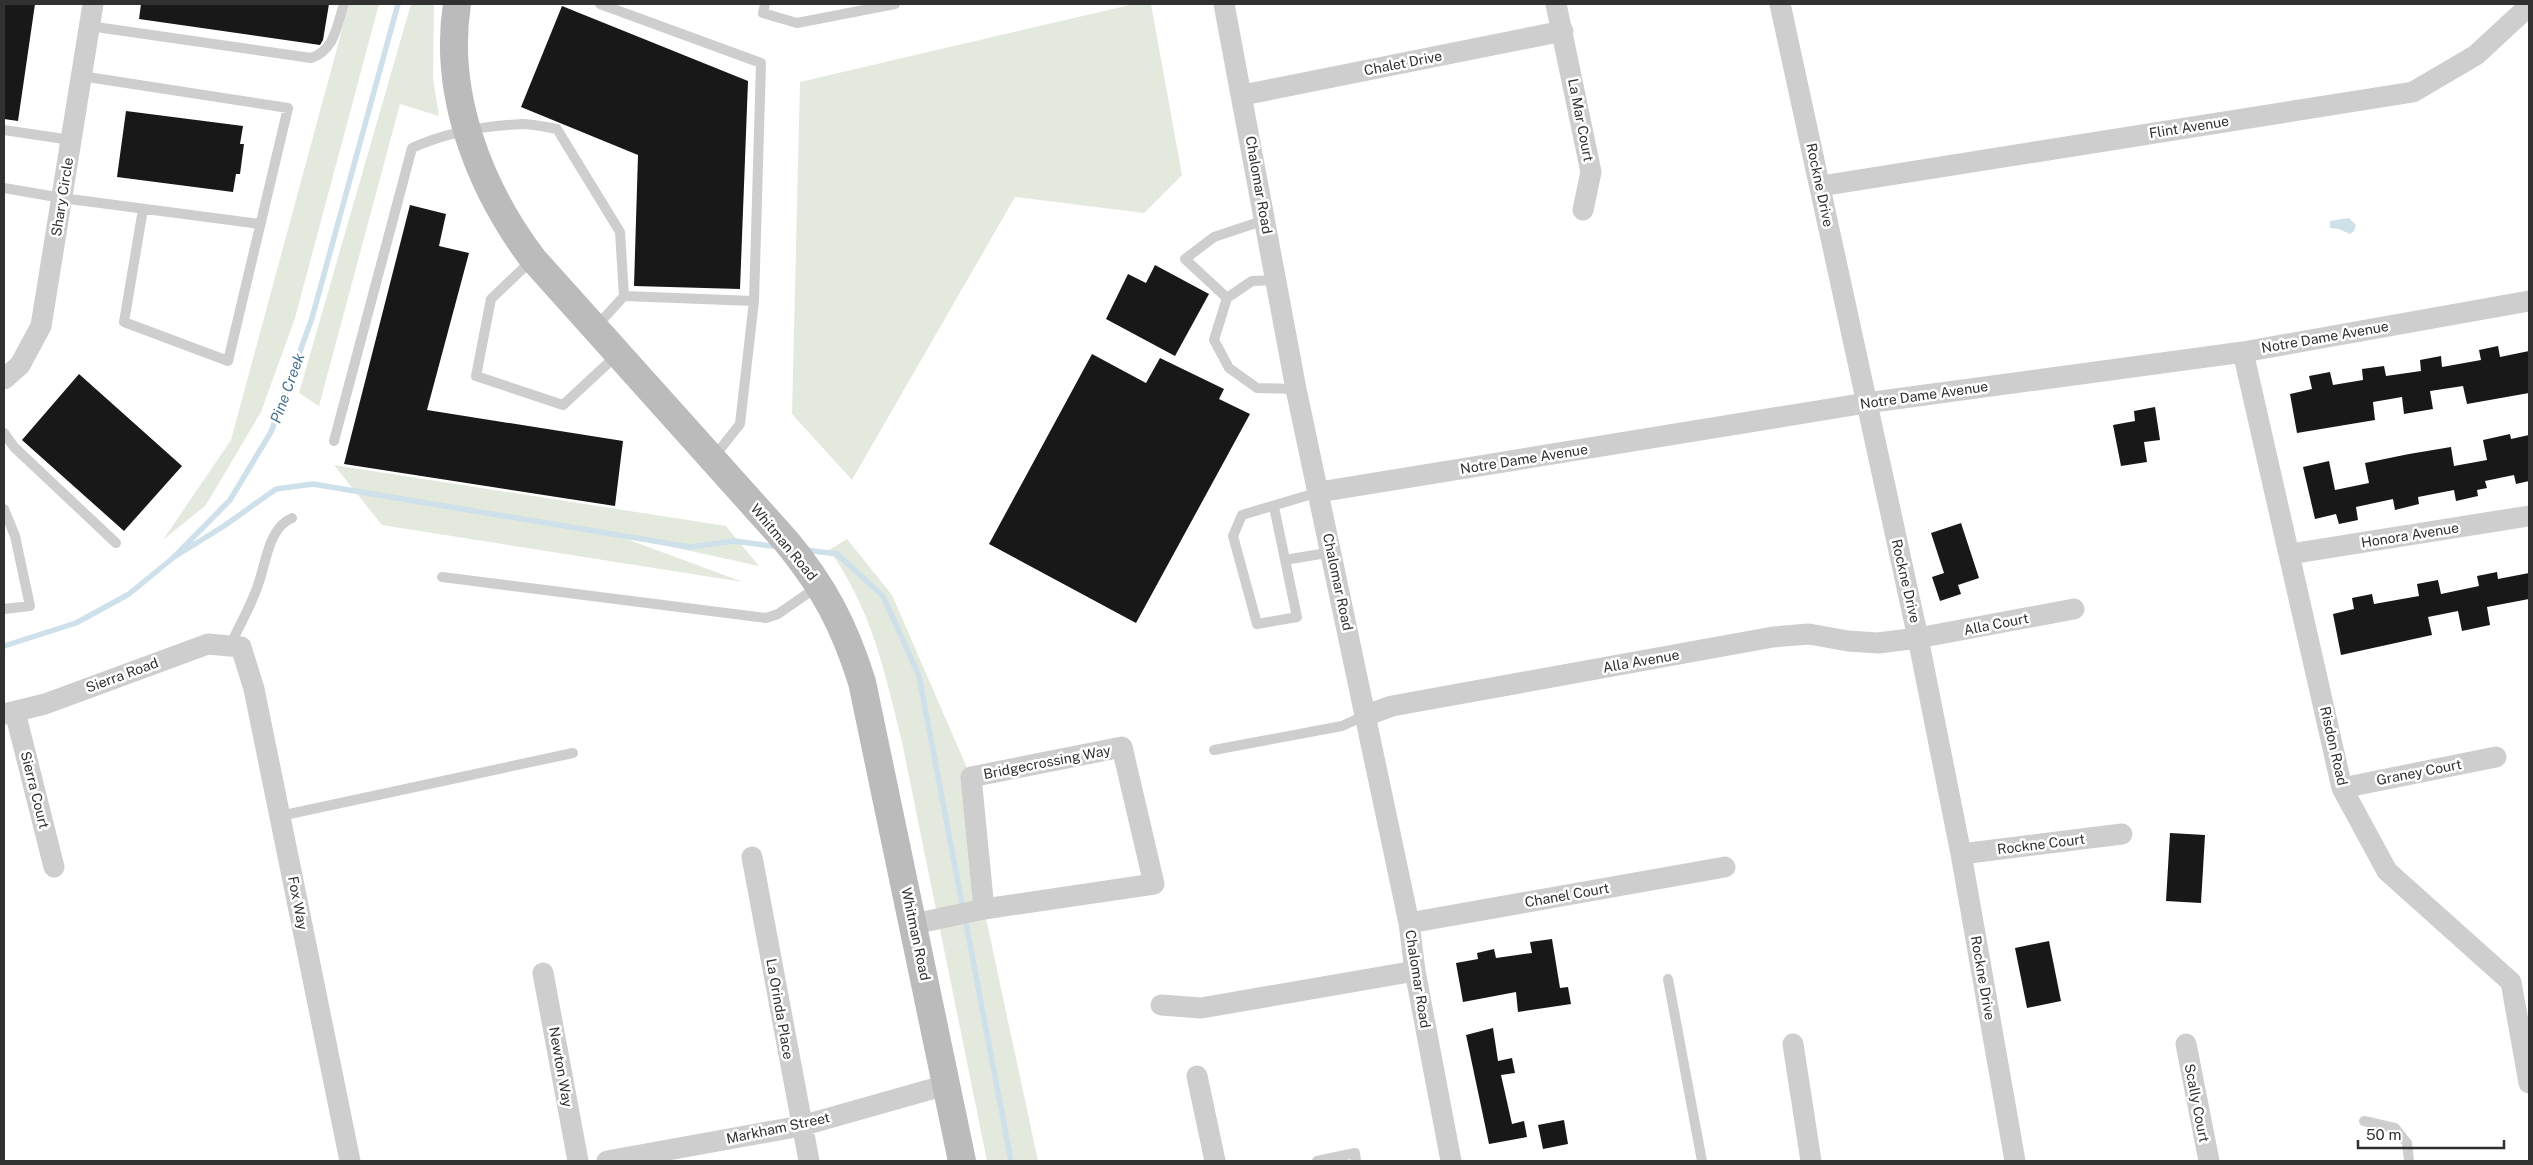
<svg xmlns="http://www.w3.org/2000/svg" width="2533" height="1165" viewBox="0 0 2533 1165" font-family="'Public Sans',sans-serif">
  <rect width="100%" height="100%" fill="#fff"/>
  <path fill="#e4e9dd" d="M 349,4 L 379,4 L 295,318 L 261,412 L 206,505 L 163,540 L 231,440 Z
    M 411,4 L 434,4 L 433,78 L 439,116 L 400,104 L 319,406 L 299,393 Z
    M 1134,4 L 1151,4 L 1182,175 L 1144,213 L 1015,197 L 852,480 L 792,414 L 800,82 Z
    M 334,465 L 726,526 L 759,566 L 613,534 L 743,582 L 382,525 Z
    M 847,539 L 892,595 L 971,777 L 984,909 L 1038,1161 L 987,1161 L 902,742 C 885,673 872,609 829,550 Z"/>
  <path fill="#cee0ea" d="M 2349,218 L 2356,225 L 2354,231 L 2350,234 L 2339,229 L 2330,228 L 2330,221 Z"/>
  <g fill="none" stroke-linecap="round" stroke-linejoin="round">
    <path stroke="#cee0ea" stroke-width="5.5" d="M 806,550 L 837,554 L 883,596 L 919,676 L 963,909
      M 174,557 L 224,526 L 276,489 L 313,484 L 690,547 L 734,541 L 779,547
      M 4,646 L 76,623 L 129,594 L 174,557 L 230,500 L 271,432 L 312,318 L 398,4
      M 965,918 L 1011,1161"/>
  </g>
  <path fill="#181818" d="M 4,4 L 35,4 L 18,121 L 4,119 Z
    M 141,4 L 329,4 L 323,40 L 320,45 L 139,19 Z
    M 562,6 L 748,81 L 740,289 L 634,286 L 638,155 L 521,107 Z
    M 126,111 L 243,126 L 240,144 L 244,144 L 240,174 L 236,174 L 233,192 L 117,177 Z
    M 410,205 L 446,214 L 439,246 L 469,253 L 427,410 L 623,441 L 615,506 L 344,464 Z
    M 1155,265 L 1209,294 L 1175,356 L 1106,319 L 1128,274 L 1146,283 Z
    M 2498,346 L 2500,357 L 2529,351 L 2529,393 L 2467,404 L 2463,386 L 2430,391 L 2433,409 L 2404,414 L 2402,397 L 2373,402 L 2375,420 L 2297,433 L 2290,394 L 2312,389 L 2309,376 L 2330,372 L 2333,385 L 2363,380 L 2362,369 L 2384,366 L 2386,376 L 2421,371 L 2420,360 L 2441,356 L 2442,367 L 2481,360 L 2479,350 Z
    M 1092,354 L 1146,383 L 1160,358 L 1224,389 L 1219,399 L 1250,414 L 1136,623 L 989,544 Z
    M 79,374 L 182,466 L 124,531 L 22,440 Z
    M 2155,407 L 2160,440 L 2144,442 L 2147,462 L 2121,466 L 2113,425 L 2135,421 L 2134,411 Z
    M 2510,434 L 2511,439 L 2529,435 L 2529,481 L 2516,484 L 2514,475 L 2485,481 L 2487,488 L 2477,490 L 2478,496 L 2456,501 L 2454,490 L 2418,497 L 2419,504 L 2395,510 L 2393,499 L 2356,507 L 2358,520 L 2339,524 L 2336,514 L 2315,519 L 2303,467 L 2329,461 L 2335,490 L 2369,483 L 2365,463 L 2409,454 L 2451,447 L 2454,466 L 2487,460 L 2483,440 Z
    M 1961,523 L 1979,578 L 1958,585 L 1961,594 L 1940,601 L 1932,577 L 1944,573 L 1931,533 Z
    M 2497,572 L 2498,579 L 2529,573 L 2529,599 L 2487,607 L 2490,625 L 2462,631 L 2458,611 L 2428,617 L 2432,635 L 2341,655 L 2333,614 L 2354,609 L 2352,598 L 2372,594 L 2374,604 L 2419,596 L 2417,584 L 2438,580 L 2441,594 L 2479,586 L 2477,576 Z
    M 2170,833 L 2205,835 L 2201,903 L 2166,901 Z
    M 1552,939 L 1560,988 L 1568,987 L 1571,1004 L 1518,1012 L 1516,992 L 1463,1002 L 1456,963 L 1478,959 L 1477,953 L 1494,949 L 1496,958 L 1532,953 L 1530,942 Z
    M 2049,941 L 2061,1001 L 2027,1008 L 2015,948 Z
    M 1493,1028 L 1498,1061 L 1512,1058 L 1515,1073 L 1501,1075 L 1512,1124 L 1524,1121 L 1527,1137 L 1489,1144 L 1466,1035 Z
    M 1564,1120 L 1568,1144 L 1543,1149 L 1538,1125 Z"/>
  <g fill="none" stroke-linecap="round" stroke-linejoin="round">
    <path stroke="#cecece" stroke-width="10" d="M 600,4 L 761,63 L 754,301 L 740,424 L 713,458
      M 765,4 L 763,13 L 797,23 L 895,4
      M 89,26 L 311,58 C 335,50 337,25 344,4
      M 81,76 L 288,108 L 228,361 L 124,322 L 143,209
      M 4,130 L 71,140
      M 4,188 L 62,198 L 260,224
      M 533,259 L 491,299 L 476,376 L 563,405 L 618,354
      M 1276,280 L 1252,281 L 1227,298 L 1214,340 L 1229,368 L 1257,388 L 1296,389
      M 1227,298 L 1185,259 L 1214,237 L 1265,220
      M 596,327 L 624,296 L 754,301
      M 4,433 L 14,447 L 116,543
      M 334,441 L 412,148 C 445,133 484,126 522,124 C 533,124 546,127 557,129 L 620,232 L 624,296
      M 1274,507 L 1297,617 L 1257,624 L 1233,536 L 1242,515 L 1319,492
      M 4,509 L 15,536 L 30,606 L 4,609
      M 1285,560 L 1332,552
      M 442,577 L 766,618 L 778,614 L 817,587
      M 230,646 C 239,626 251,606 258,585 C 266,564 268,528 292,518
      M 1214,750 L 1342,726 L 1366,715
      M 280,816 L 573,753
      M 1668,979 L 1702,1161
      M 2364,1121 L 2395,1128 L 2407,1143 L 2409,1161
      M 1317,1161 L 1355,1153 L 1356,1161"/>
    <path stroke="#cecece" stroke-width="21" d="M 1224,4 L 1296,389 L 1409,923 L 1415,971 L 1451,1161
      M 1556,4 L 1591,172 L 1583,210
      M 1780,4 L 1918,638 L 1961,854 L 2015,1161
      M 1243,95 L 1563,31
      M 1821,186 L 2413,92 L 2476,55 L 2529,6
      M 2243,352 L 2342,788 L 2387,871 L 2511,982 L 2529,1083
      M 4,379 L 20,365 L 41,326 L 93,4
      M 1319,492 L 1866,403 L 2243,352 L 2529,301
      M 2290,554 L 2529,516
      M 15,712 L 54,867
      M 4,714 L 45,704 L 208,644 L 241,647 L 254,689 L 350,1161
      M 1367,715 L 1392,706 L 1773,637 L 1809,634 L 1848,641 L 1878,643 L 1918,638 L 2074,609
      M 2342,788 L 2496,757
      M 1961,854 L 2122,834
      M 752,857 L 809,1161
      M 1409,923 L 1725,867
      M 914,924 L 984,909 L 1154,884 L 1122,747 L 971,777 L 984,909
      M 543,973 L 578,1161
      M 1161,1005 L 1201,1008 L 1415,971
      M 1793,1044 L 1811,1161
      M 2186,1044 L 2209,1161
      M 1197,1076 L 1215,1161
      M 607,1161 L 801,1126 L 946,1085"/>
    <path stroke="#bbb" stroke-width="28" d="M 457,4 C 443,94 479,187 533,259 L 786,541 C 824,587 844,625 862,682 L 962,1161"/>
  </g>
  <g text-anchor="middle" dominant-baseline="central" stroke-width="5" stroke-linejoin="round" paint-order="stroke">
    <g font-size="14" fill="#313131" stroke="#fff">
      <text transform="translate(1403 63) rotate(-11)">Chalet Drive</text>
      <text transform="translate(1581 120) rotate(79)">La Mar Court</text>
      <text transform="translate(2189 127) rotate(-9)">Flint Avenue</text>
      <text transform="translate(1259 185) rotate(80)">Chalomar Road</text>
      <text transform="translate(1820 185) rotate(78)">Rockne Drive</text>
      <text transform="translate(62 197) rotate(-81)">Shary Circle</text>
      <text transform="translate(2325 337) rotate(-10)">Notre Dame Avenue</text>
      <text transform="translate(1924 395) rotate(-8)">Notre Dame Avenue</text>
      <text transform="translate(1524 459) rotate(-9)">Notre Dame Avenue</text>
      <text transform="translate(2410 535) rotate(-9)">Honora Avenue</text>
      <text transform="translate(784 542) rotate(50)">Whitman Road</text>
      <text transform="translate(1906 581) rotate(77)">Rockne Drive</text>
      <text transform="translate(1338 582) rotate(78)">Chalomar Road</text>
      <text transform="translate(1996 624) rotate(-11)">Alla Court</text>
      <text transform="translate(1641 661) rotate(-10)">Alla Avenue</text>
      <text transform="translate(122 675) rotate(-20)">Sierra Road</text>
      <text transform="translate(2334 746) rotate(77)">Risdon Road</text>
      <text transform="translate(1047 762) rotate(-11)">Bridgecrossing Way</text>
      <text transform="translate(2419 772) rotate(-11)">Graney Court</text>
      <text transform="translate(35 790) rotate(76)">Sierra Court</text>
      <text transform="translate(2041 844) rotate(-7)">Rockne Court</text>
      <text transform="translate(1567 895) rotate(-10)">Chanel Court</text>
      <text transform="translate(298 903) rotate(79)">Fox Way</text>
      <text transform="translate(916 934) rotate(78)">Whitman Road</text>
      <text transform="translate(1983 978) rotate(80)">Rockne Drive</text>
      <text transform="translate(1418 979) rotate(81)">Chalomar Road</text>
      <text transform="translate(780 1009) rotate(80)">La Orinda Place</text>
      <text transform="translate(561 1067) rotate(80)">Newton Way</text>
      <text transform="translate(2197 1103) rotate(79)">Scally Court</text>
      <text transform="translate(778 1128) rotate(-12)">Markham Street</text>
    </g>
    <g font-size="15" font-style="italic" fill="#44728d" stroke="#fff">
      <text transform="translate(287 388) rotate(-70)">Pine Creek</text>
    </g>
  </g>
  <rect width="2533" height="1165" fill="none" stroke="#313131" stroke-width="10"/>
  <path d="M2358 1140v8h146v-8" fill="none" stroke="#313131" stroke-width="2.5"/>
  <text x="2366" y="1140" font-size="15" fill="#313131" stroke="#ffffff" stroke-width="4" paint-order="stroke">50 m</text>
</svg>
